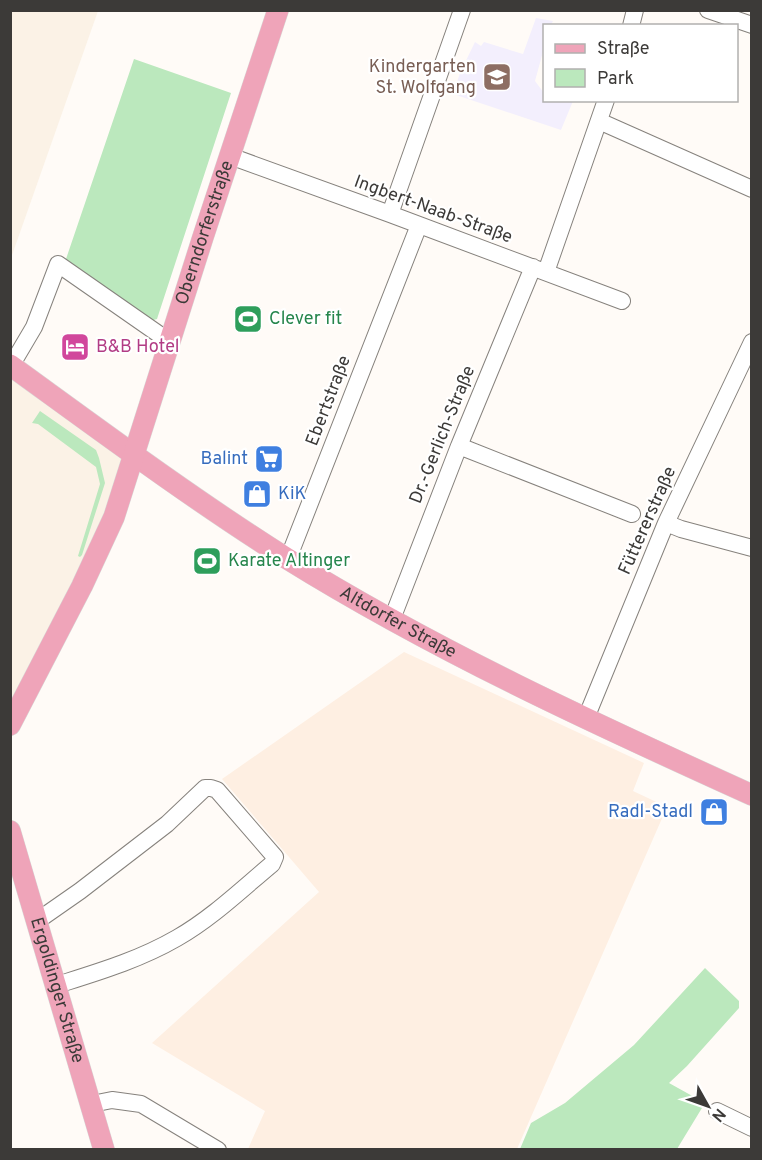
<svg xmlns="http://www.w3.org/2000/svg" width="762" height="1160" viewBox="0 0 762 1160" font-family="Overpass,sans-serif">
  <rect width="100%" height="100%" fill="#fffbf7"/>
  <path fill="#fbf2e6" d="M 11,10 L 98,11 L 11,258 L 10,11 Z
    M 11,365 L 133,453 L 11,726 Z"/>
  <path fill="#feefe2" d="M 404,652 L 644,763 L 633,791 L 667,807 L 517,1149 L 248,1149 L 265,1111 L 152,1043 L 319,892 L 222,779 Z"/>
  <path fill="#f3effd" d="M 536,18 L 553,21 L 551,25 L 544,26 L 544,48 L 535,81 L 544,93 L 544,100 L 573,101 L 561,130 L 453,94 L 460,73 L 475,42 L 481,46 L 484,42 L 523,54 Z"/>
  <path fill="#bbe8bd" d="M 134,59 L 231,93 L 157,319 L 150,321 L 66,259 Z
    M 40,411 L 96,450 L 99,458 L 105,483 L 82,555 L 80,557 L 78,556 L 100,484 L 96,467 L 38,424 L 32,423 Z
    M 705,968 L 739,1001 L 739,1008 L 687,1066 L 669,1083 L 705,1103 L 677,1149 L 520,1149 L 531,1123 L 565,1103 L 634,1045 Z"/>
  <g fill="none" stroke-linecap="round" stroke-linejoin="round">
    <g stroke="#86827d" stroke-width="18">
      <path id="minor" d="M 708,10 L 752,25
        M 631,26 L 635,10
        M 599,121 L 752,189
        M 230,156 L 390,214 L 622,301
        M 390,214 L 462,10
        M 546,272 L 606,100
        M 11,366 L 34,327 L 58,264 L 170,342
        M 459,446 L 632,514
        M 666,523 L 681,529 L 752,548
        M 288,559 L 419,225
        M 392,619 L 459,446 L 533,267
        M 586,718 L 666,523 L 752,342
        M 37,921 L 80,891 L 167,824 L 205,788 L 211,788 L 217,790 L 275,857 L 272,864 C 242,889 212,918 177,938 C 139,960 98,972 57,985
        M 92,1104 L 112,1100 L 141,1104 L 218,1150
        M 717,1111 L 752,1128"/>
    </g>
    <g stroke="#d8d8d7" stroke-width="22">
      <g id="major">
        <path id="s1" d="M 10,365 C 101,431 191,498 286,558 C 434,650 593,723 752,795"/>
        <path id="s2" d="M 10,725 L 82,586 L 114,517 L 203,237 L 278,10"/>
        <path id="s3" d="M 10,831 L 104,1150"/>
      </g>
    </g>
    <use href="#minor" stroke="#fff" stroke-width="16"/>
    <use href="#major" stroke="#efa4b9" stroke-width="21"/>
  </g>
  <defs>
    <g id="school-square" transform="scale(1.5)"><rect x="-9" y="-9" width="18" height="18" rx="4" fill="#8d6e63" stroke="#fff"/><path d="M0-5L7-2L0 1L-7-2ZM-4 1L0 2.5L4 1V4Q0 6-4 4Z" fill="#fff"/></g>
    <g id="stadium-square" transform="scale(1.5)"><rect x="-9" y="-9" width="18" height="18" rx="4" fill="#2e9e5b" stroke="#fff"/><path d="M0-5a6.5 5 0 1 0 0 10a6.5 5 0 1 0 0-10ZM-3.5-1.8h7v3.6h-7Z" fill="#fff"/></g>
    <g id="hotel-square" transform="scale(1.5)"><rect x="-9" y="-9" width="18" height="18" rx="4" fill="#d1479c" stroke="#fff"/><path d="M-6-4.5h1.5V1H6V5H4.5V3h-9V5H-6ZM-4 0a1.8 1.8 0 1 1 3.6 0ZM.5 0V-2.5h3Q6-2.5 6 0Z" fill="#fff"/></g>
    <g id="supermarket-square" transform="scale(1.5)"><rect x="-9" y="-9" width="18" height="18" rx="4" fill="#3f7fe0" stroke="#fff"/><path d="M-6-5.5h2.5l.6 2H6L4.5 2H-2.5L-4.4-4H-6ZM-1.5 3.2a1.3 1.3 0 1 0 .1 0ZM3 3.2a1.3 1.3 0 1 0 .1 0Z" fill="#fff"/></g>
    <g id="shop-square" transform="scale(1.5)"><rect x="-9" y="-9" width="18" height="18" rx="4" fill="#3f7fe0" stroke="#fff"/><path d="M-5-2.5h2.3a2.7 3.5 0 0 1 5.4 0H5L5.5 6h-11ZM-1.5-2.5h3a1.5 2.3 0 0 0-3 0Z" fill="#fff"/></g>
  </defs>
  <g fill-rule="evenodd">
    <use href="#school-square" x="497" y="77"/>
    <use href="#stadium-square" x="248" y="319"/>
    <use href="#hotel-square" x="75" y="347"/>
    <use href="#supermarket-square" x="269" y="459"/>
    <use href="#shop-square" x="257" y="494"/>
    <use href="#stadium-square" x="207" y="561"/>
    <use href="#shop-square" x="714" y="812"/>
  </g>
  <g text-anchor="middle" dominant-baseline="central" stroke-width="4.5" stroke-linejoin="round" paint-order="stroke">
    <g font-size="18" fill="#785e54" stroke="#fff" text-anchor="end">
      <text x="476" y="67">Kindergarten<tspan x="476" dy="21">St. Wolfgang</tspan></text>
    </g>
    <g font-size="18" fill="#3c3a38" stroke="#fff">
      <text transform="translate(433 210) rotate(20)">Ingbert-Naab-Straße</text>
      <text stroke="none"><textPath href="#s2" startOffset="531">Oberndorferstraße</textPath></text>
      <text transform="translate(329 401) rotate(-69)">Ebertstraße</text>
      <text transform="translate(443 435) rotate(-68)">Dr.-Gerlich-Straße</text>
      <text transform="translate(648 521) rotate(-66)">Füttererstraße</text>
      <text stroke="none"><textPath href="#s1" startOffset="466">Altdorfer Straße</textPath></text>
      <text stroke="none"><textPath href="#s3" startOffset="166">Ergoldinger Straße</textPath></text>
    </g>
    <g font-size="18" fill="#27864d" stroke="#fff" text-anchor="start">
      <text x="269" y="319">Clever fit</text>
      <text x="228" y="561">Karate Altinger</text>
    </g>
    <g font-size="18" fill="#b23c85" stroke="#fff" text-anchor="start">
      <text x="96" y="347">B&amp;B Hotel</text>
    </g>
    <g font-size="18" fill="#366cbe" stroke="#fff" text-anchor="end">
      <text x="248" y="459">Balint</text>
      <text x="278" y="494" text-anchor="start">KiK</text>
      <text x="693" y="812">Radl-Stadl</text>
    </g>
  </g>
  <rect width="762" height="1160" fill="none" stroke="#3c3a38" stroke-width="24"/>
  <rect x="543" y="24" width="195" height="78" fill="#ffffff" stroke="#b1b0af" stroke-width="1.5"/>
  <rect x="555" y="44" width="30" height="9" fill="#efa4b9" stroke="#b1b0af" stroke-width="1.5"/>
  <text x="597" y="54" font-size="18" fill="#3c3a38">Straße</text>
  <rect x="555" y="69" width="30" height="18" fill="#bbe8bd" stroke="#b1b0af" stroke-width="1.5"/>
  <text x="597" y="84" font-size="18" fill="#3c3a38">Park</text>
  <g transform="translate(708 1106) rotate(130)" stroke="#ffffff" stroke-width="4.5" paint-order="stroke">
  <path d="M0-4.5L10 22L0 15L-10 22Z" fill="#3c3a38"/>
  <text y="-9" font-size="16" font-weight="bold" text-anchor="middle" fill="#3c3a38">N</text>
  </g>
</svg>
